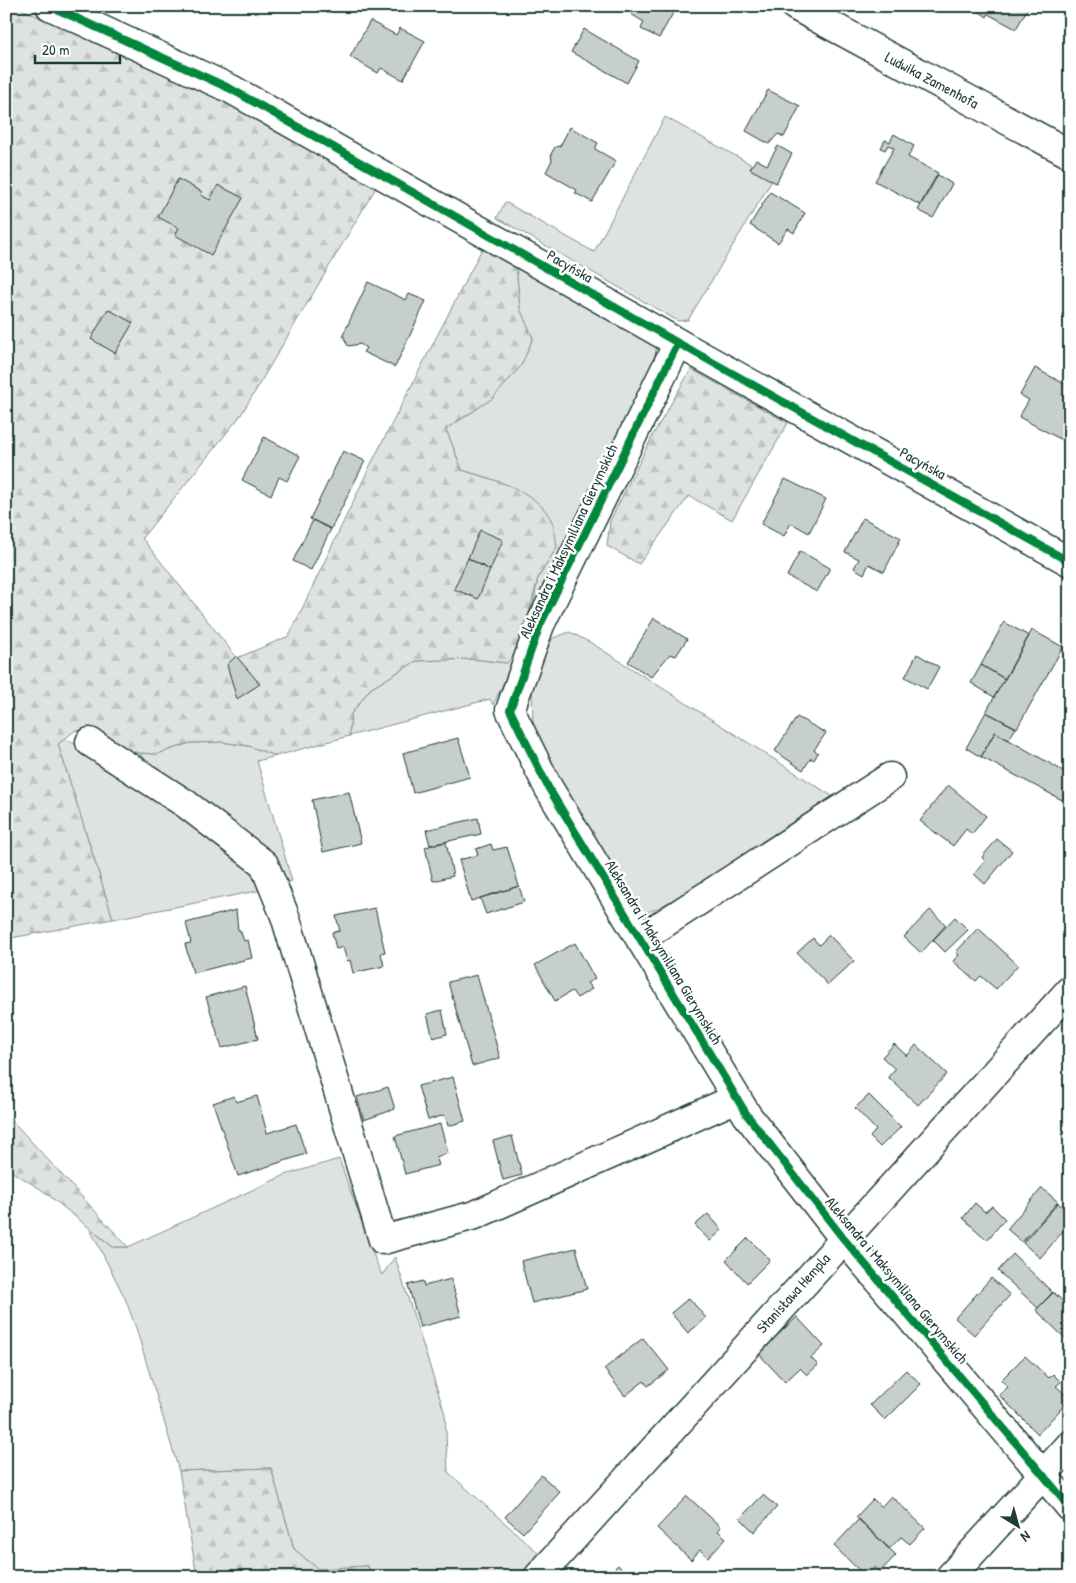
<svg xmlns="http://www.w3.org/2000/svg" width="1076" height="1583" viewBox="0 0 1076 1583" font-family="'Patrick Hand',sans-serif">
  <defs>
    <pattern id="forest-firs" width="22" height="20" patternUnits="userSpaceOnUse" patternTransform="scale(1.25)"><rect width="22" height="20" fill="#dee3e2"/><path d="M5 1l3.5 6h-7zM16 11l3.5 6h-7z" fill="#bec4c2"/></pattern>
  </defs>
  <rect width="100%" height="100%" fill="#fff"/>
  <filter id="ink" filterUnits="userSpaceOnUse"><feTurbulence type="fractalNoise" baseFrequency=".02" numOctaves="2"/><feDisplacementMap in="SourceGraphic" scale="10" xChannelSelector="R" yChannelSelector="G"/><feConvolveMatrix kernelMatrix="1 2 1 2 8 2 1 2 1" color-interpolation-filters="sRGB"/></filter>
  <g filter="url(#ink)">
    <path fill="#dee3e2" stroke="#7e908b" d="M 665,117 L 774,177 L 688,320 L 678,321 L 497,218 L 505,202 L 594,252 Z
      M 516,266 L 658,342 L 648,384 L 493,705 L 490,699 L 349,736 L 351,714 L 370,689 L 416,661 L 472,659 L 507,663 L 533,604 L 538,578 L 557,547 L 497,481 L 462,470 L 446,429 C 491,400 511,389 533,338 L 520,309 Z
      M 570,632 L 593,644 L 835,798 L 720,874 L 656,909 L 641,914 L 540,748 L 533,731 L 532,680 L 553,638 Z
      M 65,738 L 155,793 L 253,867 L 267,889 L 113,919 L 58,744 Z
      M 222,742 L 249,746 L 276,756 L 257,761 L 292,881 L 285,883 L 138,753 L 157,754 L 190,743 Z
      M 339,1159 L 375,1259 L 382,1275 L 395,1257 L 445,1414 L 448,1472 L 544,1558 L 528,1577 L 376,1577 L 367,1566 L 318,1569 L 294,1549 L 271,1468 L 179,1471 L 136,1328 L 125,1298 L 90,1229 L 113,1247 L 128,1247 L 285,1175 Z"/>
    <path fill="url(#forest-firs)" stroke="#7e908b" d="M 6,6 L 26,6 L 24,10 L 143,65 L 223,99 L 378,184 L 241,415 L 142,538 L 237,658 L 289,636 L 371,464 L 485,243 L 516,266 L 520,309 L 533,338 L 521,366 L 493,398 L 446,429 L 462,470 C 493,480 539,489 553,524 C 555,531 556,540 557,547 L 538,578 L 520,647 L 507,663 L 472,659 L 416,661 L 370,689 L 351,714 L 349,736 L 276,756 L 249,746 L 222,742 L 190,743 L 157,754 L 138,753 L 76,730 L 58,744 L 113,919 L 6,939 Z
      M 691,369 L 788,423 L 732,520 L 689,496 L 639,564 L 607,546 L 610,521 L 654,433 Z
      M 6,1114 L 128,1247 L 113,1247 L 42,1190 L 6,1168 Z
      M 271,1468 L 294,1549 L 318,1569 L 367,1566 L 376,1577 L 197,1577 L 179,1471 Z"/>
    <path fill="#c7cfcc" stroke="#1f3d34" d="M 635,6 L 677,6 L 659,38 L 641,29 L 644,22 L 631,14 Z
      M 971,6 L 1029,6 L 1016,29 L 988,14 L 987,17 Z
      M 370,21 L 396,35 L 400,28 L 425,41 L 403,80 L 381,68 L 378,73 L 350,57 Z
      M 584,29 L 639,61 L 627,83 L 571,52 Z
      M 768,90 L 800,106 L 784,137 L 778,134 L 769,144 L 746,131 Z
      M 570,127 L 598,143 L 595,149 L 616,161 L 592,202 L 575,193 L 577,190 L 546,172 L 552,160 L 551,154 L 555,147 L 560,146 Z
      M 894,134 L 914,146 L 908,157 L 938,173 L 920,205 L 875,181 L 894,148 L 888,145 L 885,150 L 881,148 L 885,140 L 890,142 Z
      M 778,146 L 792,154 L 776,183 L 750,169 L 756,159 L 767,165 Z
      M 938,175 L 952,184 L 933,218 L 918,210 Z
      M 178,179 L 202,192 L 201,195 L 210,200 L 218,185 L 243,198 L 211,255 L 175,235 L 179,228 L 158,217 Z
      M 770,192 L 805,213 L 794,233 L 788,229 L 778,243 L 750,225 Z
      M 368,282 L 406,300 L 409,294 L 426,301 L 395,367 L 363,352 L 366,348 L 360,344 L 348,346 L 343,335 Z
      M 108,309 L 133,323 L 115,353 L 91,339 Z
      M 1035,368 L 1070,387 L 1070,426 L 1062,440 L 1019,417 L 1029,400 L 1020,395 Z
      M 264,437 L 300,456 L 287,481 L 279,477 L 271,495 L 242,480 Z
      M 343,451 L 365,461 L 331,529 L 310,519 Z
      M 785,479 L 826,499 L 809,533 L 791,523 L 784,536 L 761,524 Z
      M 863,518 L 901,538 L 884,572 L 869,564 L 864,574 L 854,568 L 859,559 L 845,552 Z
      M 313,520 L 331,529 L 311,570 L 293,561 Z
      M 480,530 L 503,540 L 490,570 L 468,558 Z
      M 800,551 L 830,568 L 817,592 L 787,576 Z
      M 468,558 L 490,570 L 478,599 L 454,589 Z
      M 654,618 L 687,639 L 676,656 L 670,654 L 651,677 L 628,662 Z
      M 1004,622 L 1029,636 L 1005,679 L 981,665 Z
      M 1032,630 L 1063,647 L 1017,728 L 986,712 Z
      M 917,654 L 939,667 L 927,689 L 905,677 Z
      M 236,656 L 260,684 L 237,699 L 227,665 Z
      M 981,665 L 1005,679 L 994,697 L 971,683 Z
      M 986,712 L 1016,728 L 1008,740 L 995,732 L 981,757 L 966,748 Z
      M 797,717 L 826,733 L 814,750 L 818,753 L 814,760 L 811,758 L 803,770 L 775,751 Z
      M 995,732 L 1070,775 L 1070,783 L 1062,800 L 981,757 Z
      M 458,738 L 470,777 L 413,793 L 403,753 Z
      M 948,785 L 986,816 L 972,834 L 966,829 L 953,846 L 920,821 Z
      M 349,792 L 361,843 L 323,852 L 312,800 Z
      M 478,818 L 481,834 L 430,845 L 426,830 Z
      M 997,839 L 1012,851 L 985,884 L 974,874 L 985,861 L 982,857 Z
      M 446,842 L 453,876 L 433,881 L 425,847 Z
      M 491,844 L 493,850 L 507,847 L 519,886 L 471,901 L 459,860 L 478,855 L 476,849 Z
      M 519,886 L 524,902 L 486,914 L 480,898 Z
      M 375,908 L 385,952 L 381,953 L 384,966 L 353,973 L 350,960 L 347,961 L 343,947 L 336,949 L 332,932 L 340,931 L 336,916 Z
      M 236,910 L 238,930 L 240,930 L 244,941 L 248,940 L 252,958 L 193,973 L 185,944 L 191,943 L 186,923 Z
      M 930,910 L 946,925 L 921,953 L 904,937 Z
      M 955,917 L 968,930 L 945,952 L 933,940 Z
      M 978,928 L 1018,965 L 996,989 L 981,976 L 976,981 L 953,961 L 959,955 L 956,952 Z
      M 829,935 L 854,961 L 828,985 L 797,953 L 813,938 L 819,945 Z
      M 575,943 L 595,979 L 587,983 L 592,989 L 577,998 L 572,991 L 555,1001 L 535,965 Z
      M 477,975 L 500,1058 L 472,1066 L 448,982 Z
      M 245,986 L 258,1039 L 222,1048 L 206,997 Z
      M 442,1010 L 447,1034 L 433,1038 L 427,1014 Z
      M 894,1044 L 907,1056 L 916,1045 L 947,1074 L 918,1105 L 888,1077 L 895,1069 L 882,1057 Z
      M 453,1077 L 465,1121 L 448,1126 L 445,1115 L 428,1120 L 418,1086 Z
      M 388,1087 L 395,1109 L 364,1120 L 357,1097 Z
      M 869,1095 L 901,1127 L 880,1147 L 870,1137 L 876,1130 L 855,1108 Z
      M 234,1096 L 236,1102 L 257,1096 L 267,1133 L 296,1124 L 306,1154 L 238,1176 L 213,1103 Z
      M 440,1124 L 448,1153 L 436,1157 L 439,1165 L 405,1174 L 395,1136 Z
      M 512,1136 L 522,1175 L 503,1180 L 493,1141 Z
      M 1042,1188 L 1058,1202 L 1022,1242 L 1007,1229 Z
      M 975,1203 L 985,1212 L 992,1206 L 1005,1219 L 987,1240 L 963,1218 Z
      M 1058,1203 L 1070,1213 L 1070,1223 L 1040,1258 L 1023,1243 Z
      M 708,1214 L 722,1230 L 710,1241 L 695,1225 Z
      M 748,1238 L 770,1260 L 747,1283 L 726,1260 Z
      M 576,1248 L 587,1289 L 532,1303 L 521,1261 Z
      M 1013,1254 L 1053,1293 L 1038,1308 L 998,1271 Z
      M 991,1278 L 1010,1295 L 974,1335 L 955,1318 Z
      M 451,1279 L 461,1316 L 420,1327 L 408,1285 L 423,1281 L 424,1286 Z
      M 1053,1292 L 1070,1308 L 1070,1343 L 1036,1310 Z
      M 689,1298 L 706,1318 L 688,1333 L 671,1313 Z
      M 797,1317 L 824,1346 L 811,1358 L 818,1365 L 807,1375 L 800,1368 L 785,1382 L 758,1353 Z
      M 643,1338 L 669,1370 L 648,1386 L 644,1381 L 625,1396 L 604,1369 Z
      M 1025,1356 L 1049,1378 L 1053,1374 L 1061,1382 L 1056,1386 L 1070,1399 L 1038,1434 L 999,1395 L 1008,1387 L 1001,1380 Z
      M 906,1370 L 921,1384 L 885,1420 L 870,1405 Z
      M 541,1475 L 560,1492 L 523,1533 L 505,1517 Z
      M 763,1495 L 777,1507 L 754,1532 L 740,1518 Z
      M 687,1496 L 721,1527 L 718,1531 L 726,1538 L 708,1557 L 700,1550 L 691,1560 L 657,1528 Z
      M 891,1496 L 925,1528 L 910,1544 L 901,1537 L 889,1549 L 856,1517 L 873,1499 L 881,1507 Z
      M 859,1519 L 896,1555 L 880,1572 L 875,1567 L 865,1576 L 834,1546 Z
      M 618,1565 L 629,1577 L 606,1577 Z"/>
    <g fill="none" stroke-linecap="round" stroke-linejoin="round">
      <g stroke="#1f3d34" stroke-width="31">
        <path id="minor" d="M 50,6 L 231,89 L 678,343 L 1070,562
          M 795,6 L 1070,154
          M 678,343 L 540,625 L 510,710 L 548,787 L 747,1115 L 843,1238 L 1070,1507
          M 90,742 L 186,804 L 264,864 L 285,916 L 383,1240 L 475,1215 L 737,1098
          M 640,939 L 890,777
          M 538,1577 L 1070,990
          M 950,1577 L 1070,1445"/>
      </g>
      <use href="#minor" stroke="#fff" stroke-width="28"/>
      <g stroke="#fff" stroke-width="11">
        <path id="cycleway" d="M 50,6 L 231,89 L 678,343 L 1070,562
          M 678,343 L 540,625 L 510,710 L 548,787 L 747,1115 L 843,1238 L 1070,1507"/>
      </g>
      <use href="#cycleway" stroke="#00873e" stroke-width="8"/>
    </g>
  </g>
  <g text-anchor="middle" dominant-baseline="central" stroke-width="5" stroke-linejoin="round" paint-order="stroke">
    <g font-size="15" fill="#1f3d34" stroke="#fff">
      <text transform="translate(932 80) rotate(28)">Ludwika Zamenhofa</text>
      <text transform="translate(570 266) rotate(30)">Pacyńska</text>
      <text transform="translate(923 463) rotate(29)">Pacyńska</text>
      <text transform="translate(568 541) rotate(-65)">Aleksandra i Maksymiliana Gierymskich</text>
      <text transform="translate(664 952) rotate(59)">Aleksandra i Maksymiliana Gierymskich</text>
      <text transform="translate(897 1280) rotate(50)">Aleksandra i Maksymiliana Gierymskich</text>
      <text transform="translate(793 1293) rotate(-48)">Stanisława Hempla</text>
    </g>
  </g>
  <rect width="1076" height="1583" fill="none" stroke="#fff" stroke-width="25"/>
  <rect x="12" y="12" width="1051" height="1558" fill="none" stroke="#1f3d34" stroke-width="2" filter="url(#ink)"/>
  <g transform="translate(1018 1526) rotate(143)" stroke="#ffffff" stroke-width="4" paint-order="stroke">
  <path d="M0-4L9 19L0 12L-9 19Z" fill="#1f3d34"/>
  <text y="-8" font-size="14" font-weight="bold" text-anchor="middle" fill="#1f3d34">N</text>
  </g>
  <path d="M35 55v8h85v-8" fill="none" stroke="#1f3d34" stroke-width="2.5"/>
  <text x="42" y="55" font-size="15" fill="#1f3d34" stroke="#ffffff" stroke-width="4" paint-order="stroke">20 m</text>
</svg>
